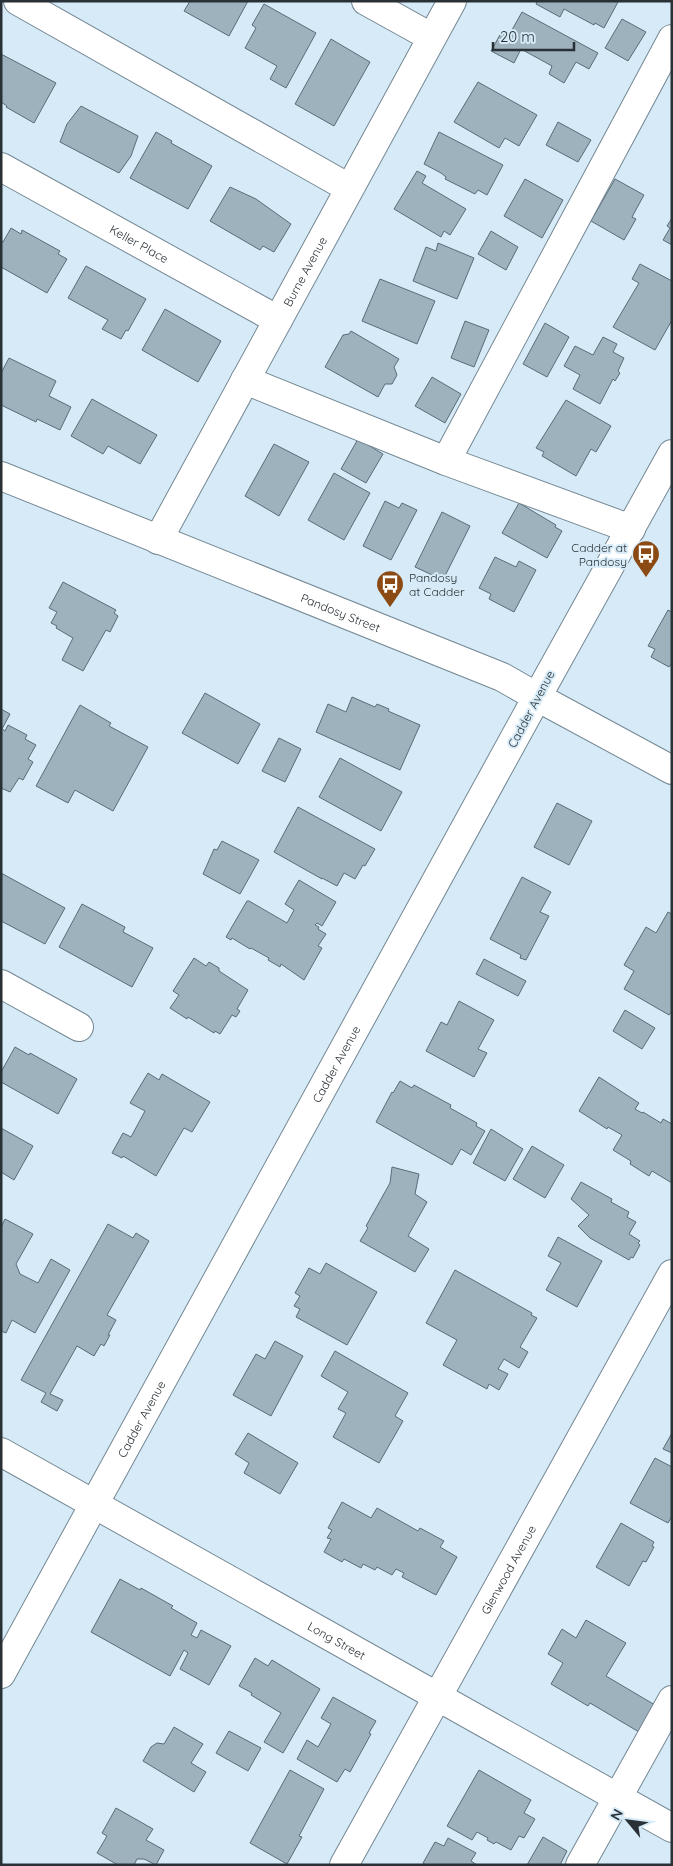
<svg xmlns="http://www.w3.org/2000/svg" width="673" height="1866" viewBox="0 0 673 1866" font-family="Quicksand,sans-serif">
  <rect width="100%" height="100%" fill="#d6ebf7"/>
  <path fill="#9db2bd" stroke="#596c77" d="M 190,1 L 248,1 L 229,36 L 184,11 Z
    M 537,1 L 616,1 L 618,2 L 604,28 L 595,23 L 594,25 L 564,9 L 560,17 L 536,4 Z
    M 264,4 L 316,33 L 286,88 L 270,79 L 277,66 L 245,48 L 256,28 L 252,25 Z
    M 522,12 L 598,53 L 589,69 L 576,62 L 564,83 L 549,74 L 552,66 L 521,49 L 514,63 L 491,51 L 501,33 L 508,37 Z
    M 622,19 L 646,32 L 628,61 L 605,48 Z
    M 331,39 L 370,62 L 334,126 L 295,104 Z
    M 1,54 L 56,83 L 34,123 L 6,107 L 7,106 L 1,102 Z
    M 478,82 L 537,115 L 519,146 L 505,138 L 499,148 L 454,122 Z
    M 81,106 L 138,136 L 131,156 L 119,173 L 60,142 L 67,124 Z
    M 558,122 L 591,140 L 578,162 L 546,145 Z
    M 156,132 L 172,141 L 171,143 L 212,166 L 188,209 L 130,178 Z
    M 439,132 L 503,165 L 487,195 L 478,190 L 475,194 L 445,179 L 446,177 L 441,173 L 424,164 Z
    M 417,171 L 426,176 L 422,183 L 466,209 L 450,235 L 444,231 L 441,237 L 394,209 Z
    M 525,179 L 563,200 L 542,238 L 504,216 Z
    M 615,179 L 644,195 L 632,217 L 636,219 L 624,240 L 591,221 Z
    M 230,187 L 256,199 L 291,224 L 274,252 L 263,246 L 260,250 L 210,221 Z
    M 672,218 L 672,245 L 663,240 L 670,228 L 667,226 Z
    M 11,228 L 21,234 L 22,230 L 60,251 L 58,254 L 67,259 L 47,293 L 1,267 L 1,241 L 3,242 Z
    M 491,231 L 518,247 L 506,270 L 478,254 Z
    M 438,243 L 474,258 L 457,299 L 413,281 L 426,247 L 436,251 Z
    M 640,264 L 672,281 L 672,320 L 655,350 L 613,327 L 639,283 L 632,279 Z
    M 86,266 L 146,299 L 128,331 L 126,330 L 121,339 L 102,329 L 108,320 L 68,298 Z
    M 380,279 L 435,301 L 417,344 L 362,321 Z
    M 165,309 L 221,341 L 198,382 L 142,350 Z
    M 465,321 L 489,330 L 474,367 L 451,358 Z
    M 545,323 L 569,337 L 547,377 L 523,364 Z
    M 351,331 L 399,359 L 394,367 L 397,375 L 392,384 L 385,384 L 378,397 L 325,367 L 343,335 L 349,334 Z
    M 603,337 L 617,344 L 613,352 L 624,358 L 618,371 L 620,373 L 615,381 L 613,379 L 600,404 L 573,389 L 580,375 L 564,366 L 575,346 L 593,355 Z
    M 9,358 L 56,381 L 49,396 L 71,407 L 60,430 L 37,419 L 36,422 L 1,405 L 1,373 Z
    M 432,377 L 461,394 L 445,423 L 415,406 Z
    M 92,399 L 157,435 L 140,464 L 108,446 L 103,454 L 71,436 Z
    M 566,400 L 611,426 L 596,452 L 591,449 L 576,476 L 542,456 L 544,452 L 536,448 Z
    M 358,439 L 383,454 L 366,483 L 341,469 Z
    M 274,444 L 309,462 L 279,516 L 245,496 Z
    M 334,473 L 370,493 L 344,540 L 308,520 Z
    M 385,501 L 399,508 L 402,503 L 417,510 L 391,560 L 363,546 Z
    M 519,503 L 556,525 L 555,527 L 562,531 L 547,558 L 502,533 Z
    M 442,512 L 470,526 L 443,580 L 415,567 Z
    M 495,557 L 516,567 L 519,561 L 536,570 L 514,612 L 489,599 L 491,594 L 479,588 Z
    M 63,582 L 116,610 L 114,613 L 118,616 L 110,632 L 106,630 L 83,671 L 62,660 L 73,638 L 56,628 L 57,626 L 51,623 L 57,612 L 49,608 Z
    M 668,610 L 672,612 L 672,663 L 669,667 L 651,657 L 655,649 L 648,646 Z
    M 205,693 L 260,724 L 238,764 L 182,733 Z
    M 352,697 L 375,707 L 377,704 L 389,709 L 388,711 L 420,725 L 400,770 L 316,732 L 328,704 L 346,712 Z
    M 80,705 L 111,723 L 109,726 L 148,747 L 113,811 L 75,790 L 68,803 L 36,786 Z
    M 1,709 L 10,714 L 2,729 L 5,731 L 8,725 L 27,735 L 25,739 L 36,745 L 28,759 L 33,762 L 23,780 L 19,778 L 10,792 L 1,788 Z
    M 279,738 L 301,749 L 285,782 L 262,771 Z
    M 340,758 L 402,792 L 381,831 L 319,797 Z
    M 557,803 L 592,821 L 569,865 L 534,847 Z
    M 298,807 L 375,849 L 365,866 L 363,865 L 355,879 L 344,873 L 337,886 L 322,878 L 322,879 L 274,852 Z
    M 222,841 L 259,860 L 240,894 L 203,874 L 214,849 L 217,850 Z
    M 1,873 L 65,908 L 45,944 L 1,921 Z
    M 522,877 L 551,892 L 540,912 L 549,916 L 526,960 L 520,958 L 521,955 L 490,939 Z
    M 299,880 L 336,902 L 322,926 L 317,923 L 315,925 L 319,927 L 318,929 L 326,934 L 318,946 L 322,948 L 304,980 L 281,964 L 280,967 L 268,960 L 269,958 L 251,948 L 250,949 L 232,938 L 231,940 L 226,937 L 247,901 L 249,901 L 287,923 L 294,910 L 285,904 Z
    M 82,904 L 125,927 L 123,932 L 153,948 L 132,987 L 59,947 Z
    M 668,912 L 672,914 L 672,1011 L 669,1015 L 624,989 L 634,971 L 624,965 L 646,927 L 656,933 Z
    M 194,958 L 206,966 L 209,962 L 219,968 L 219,971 L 248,990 L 237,1009 L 240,1011 L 236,1017 L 232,1015 L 220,1034 L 215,1031 L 214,1033 L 188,1017 L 187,1019 L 170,1008 L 179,995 L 173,991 Z
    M 484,959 L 526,981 L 518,996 L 476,974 Z
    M 459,1001 L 494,1020 L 478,1049 L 487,1053 L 474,1077 L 426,1051 L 441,1022 L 447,1025 Z
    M 625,1010 L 655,1028 L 642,1049 L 613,1031 Z
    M 15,1047 L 29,1055 L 30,1053 L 77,1079 L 58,1114 L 1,1082 L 1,1072 Z
    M 148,1073 L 159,1080 L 162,1074 L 210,1102 L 192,1132 L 184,1128 L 156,1176 L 123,1156 L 122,1158 L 112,1153 L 123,1133 L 131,1137 L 145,1111 L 130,1103 Z
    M 599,1077 L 639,1103 L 635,1109 L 642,1113 L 643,1112 L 661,1123 L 663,1119 L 672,1124 L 672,1183 L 652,1171 L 649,1176 L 630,1164 L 631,1161 L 613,1150 L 622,1135 L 608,1127 L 607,1129 L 579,1111 Z
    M 400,1081 L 412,1088 L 414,1085 L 451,1105 L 450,1108 L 477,1123 L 476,1126 L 485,1131 L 471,1155 L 461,1149 L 452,1165 L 376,1122 L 392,1092 L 393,1093 Z
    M 1,1128 L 33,1146 L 14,1180 L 1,1172 Z
    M 491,1129 L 523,1149 L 505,1181 L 473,1163 Z
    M 532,1146 L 564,1165 L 545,1198 L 513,1179 Z
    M 392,1167 L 419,1174 L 415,1194 L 427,1202 L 408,1236 L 429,1249 L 415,1272 L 360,1241 L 368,1228 L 366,1226 L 390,1183 Z
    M 581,1182 L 612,1199 L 611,1202 L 629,1212 L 627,1217 L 636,1222 L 629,1234 L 640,1241 L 638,1243 L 640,1245 L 633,1258 L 631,1257 L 629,1260 L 590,1238 L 578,1226 L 589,1215 L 571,1199 Z
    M 5,1219 L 33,1234 L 16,1264 L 20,1274 L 38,1283 L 51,1259 L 70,1270 L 35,1333 L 12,1320 L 6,1333 L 1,1331 L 1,1227 Z
    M 108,1224 L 133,1238 L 136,1233 L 149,1241 L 107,1315 L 116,1320 L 108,1335 L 110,1335 L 104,1346 L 101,1344 L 94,1356 L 77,1346 L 50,1394 L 63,1400 L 57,1411 L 41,1402 L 46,1393 L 21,1380 Z
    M 558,1237 L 602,1261 L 577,1307 L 546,1290 L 561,1263 L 548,1256 Z
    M 326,1263 L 377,1292 L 347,1345 L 296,1317 L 300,1309 L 294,1306 L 300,1296 L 295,1293 L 309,1268 L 320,1274 Z
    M 455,1270 L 532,1313 L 531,1315 L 537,1318 L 520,1347 L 528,1352 L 519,1368 L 504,1359 L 498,1369 L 508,1374 L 499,1390 L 489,1384 L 487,1389 L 443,1365 L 457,1340 L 426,1323 Z
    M 275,1341 L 303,1356 L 271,1416 L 233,1395 L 256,1354 L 265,1359 Z
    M 335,1351 L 408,1393 L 395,1416 L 403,1421 L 379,1463 L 333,1437 L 346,1413 L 338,1409 L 348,1392 L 321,1376 Z
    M 248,1433 L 298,1463 L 280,1494 L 244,1473 L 249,1463 L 235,1454 Z
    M 672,1433 L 672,1453 L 663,1449 Z
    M 655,1458 L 672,1467 L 672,1516 L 668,1523 L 630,1503 Z
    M 342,1502 L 371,1518 L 377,1508 L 418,1531 L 420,1528 L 444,1541 L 440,1547 L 457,1557 L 436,1595 L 402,1577 L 404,1573 L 396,1569 L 392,1575 L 377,1567 L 375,1570 L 363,1564 L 361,1568 L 344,1559 L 342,1562 L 324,1552 L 331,1539 L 327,1538 L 332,1530 L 328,1528 Z
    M 621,1523 L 654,1542 L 652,1546 L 654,1547 L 646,1562 L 643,1561 L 629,1586 L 596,1567 Z
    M 120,1579 L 140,1590 L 141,1588 L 173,1606 L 171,1608 L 197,1623 L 191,1635 L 197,1638 L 201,1630 L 231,1646 L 209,1685 L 180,1669 L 188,1653 L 184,1650 L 170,1676 L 91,1632 Z
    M 586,1620 L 626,1643 L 606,1676 L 655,1705 L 639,1732 L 590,1703 L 588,1706 L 551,1684 L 563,1663 L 548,1654 L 562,1629 L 576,1638 Z
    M 255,1658 L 268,1666 L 272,1660 L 320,1689 L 283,1753 L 264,1742 L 281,1713 L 251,1695 L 252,1693 L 239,1686 Z
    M 333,1697 L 376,1721 L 369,1733 L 371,1734 L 350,1772 L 345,1769 L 337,1782 L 297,1759 L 307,1740 L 318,1747 L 331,1724 L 321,1718 Z
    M 174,1727 L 203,1744 L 191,1763 L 206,1772 L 194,1792 L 143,1761 L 151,1747 L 157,1743 L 164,1744 Z
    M 229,1731 L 261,1748 L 248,1771 L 216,1753 Z
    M 290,1770 L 324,1789 L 299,1836 L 302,1837 L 287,1864 L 250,1843 Z
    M 479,1770 L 531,1800 L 524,1813 L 535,1819 L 524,1838 L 519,1836 L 511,1850 L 496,1842 L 494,1844 L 487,1840 L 488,1838 L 477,1832 L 472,1840 L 447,1826 Z
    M 116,1808 L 153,1829 L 146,1840 L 164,1850 L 156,1865 L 144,1859 L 137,1859 L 134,1865 L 118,1865 L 97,1853 L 107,1836 L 102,1833 Z
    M 543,1837 L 567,1851 L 560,1865 L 527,1865 Z
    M 448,1838 L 476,1853 L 471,1861 L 477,1865 L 426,1865 L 423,1863 L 435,1842 L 444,1846 Z"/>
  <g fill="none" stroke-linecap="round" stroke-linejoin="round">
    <g stroke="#748793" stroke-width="30">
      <g id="minor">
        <path d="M 18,1 L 349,188"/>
        <path d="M 366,1 L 431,37"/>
        <path id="s1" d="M 1,167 L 278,320"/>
        <path d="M 245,380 L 446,461 L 631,529"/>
        <path d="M 446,461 L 672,39"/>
        <path id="s2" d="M 158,540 L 452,1"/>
        <path d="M 1,984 L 79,1027"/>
        <path id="s3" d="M 1,1452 L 672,1828"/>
        <path id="s4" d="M 1,1674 L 537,697 L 672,770"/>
        <path id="s5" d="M 344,1865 L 672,1274"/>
        <path d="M 580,1865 L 672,1700"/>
      </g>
    </g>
    <g stroke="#748793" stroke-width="30">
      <g id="major">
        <path id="s6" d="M 1,476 L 502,677 L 537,697 L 672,454"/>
      </g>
    </g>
    <use href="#minor" stroke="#fff" stroke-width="28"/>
    <use href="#major" stroke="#fff" stroke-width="28"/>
  </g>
  <defs>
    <g id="bus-pin" transform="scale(1.4375)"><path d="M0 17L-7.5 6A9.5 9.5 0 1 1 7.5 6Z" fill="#8b4a14" stroke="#d6ebf7"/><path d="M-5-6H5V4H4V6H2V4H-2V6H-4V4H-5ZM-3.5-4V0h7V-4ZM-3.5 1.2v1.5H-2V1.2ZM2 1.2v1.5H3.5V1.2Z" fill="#fff"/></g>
  </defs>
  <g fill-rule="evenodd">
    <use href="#bus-pin" x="646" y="554"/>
    <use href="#bus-pin" x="390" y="584"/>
  </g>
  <g text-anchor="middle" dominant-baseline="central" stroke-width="4" stroke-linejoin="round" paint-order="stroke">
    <g font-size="12" fill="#293136" stroke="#d6ebf7">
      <text stroke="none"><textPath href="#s1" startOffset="158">Keller Place</textPath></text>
      <text stroke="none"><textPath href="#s2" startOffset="306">Burne Avenue</textPath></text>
      <text stroke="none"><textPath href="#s6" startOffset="366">Pandosy Street</textPath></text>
      <text transform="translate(531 709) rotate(-62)">Cadder Avenue</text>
      <text stroke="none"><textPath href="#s4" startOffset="696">Cadder Avenue</textPath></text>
      <text stroke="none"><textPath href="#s4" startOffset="291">Cadder Avenue</textPath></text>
      <text stroke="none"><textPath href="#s5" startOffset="338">Glenwood Avenue</textPath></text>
      <text stroke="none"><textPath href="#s3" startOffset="385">Long Street</textPath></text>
    </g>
    <g font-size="12" fill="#293136" stroke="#d6ebf7" text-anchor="end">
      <text x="627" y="547">Cadder at<tspan x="627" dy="14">Pandosy</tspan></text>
      <text x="409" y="577" text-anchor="start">Pandosy<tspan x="409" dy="14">at Cadder</tspan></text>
    </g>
  </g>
  <rect width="673" height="1866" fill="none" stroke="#293136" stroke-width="5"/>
  <g transform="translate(628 1821) rotate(299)" stroke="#d6ebf7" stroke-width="4" paint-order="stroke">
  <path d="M0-4L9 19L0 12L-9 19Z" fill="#293136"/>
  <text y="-8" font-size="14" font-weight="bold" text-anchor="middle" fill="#293136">N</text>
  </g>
  <path d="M493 42v8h81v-8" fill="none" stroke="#293136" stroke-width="2.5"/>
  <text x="500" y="42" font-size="15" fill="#293136" stroke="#d6ebf7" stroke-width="4" paint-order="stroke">20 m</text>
</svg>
